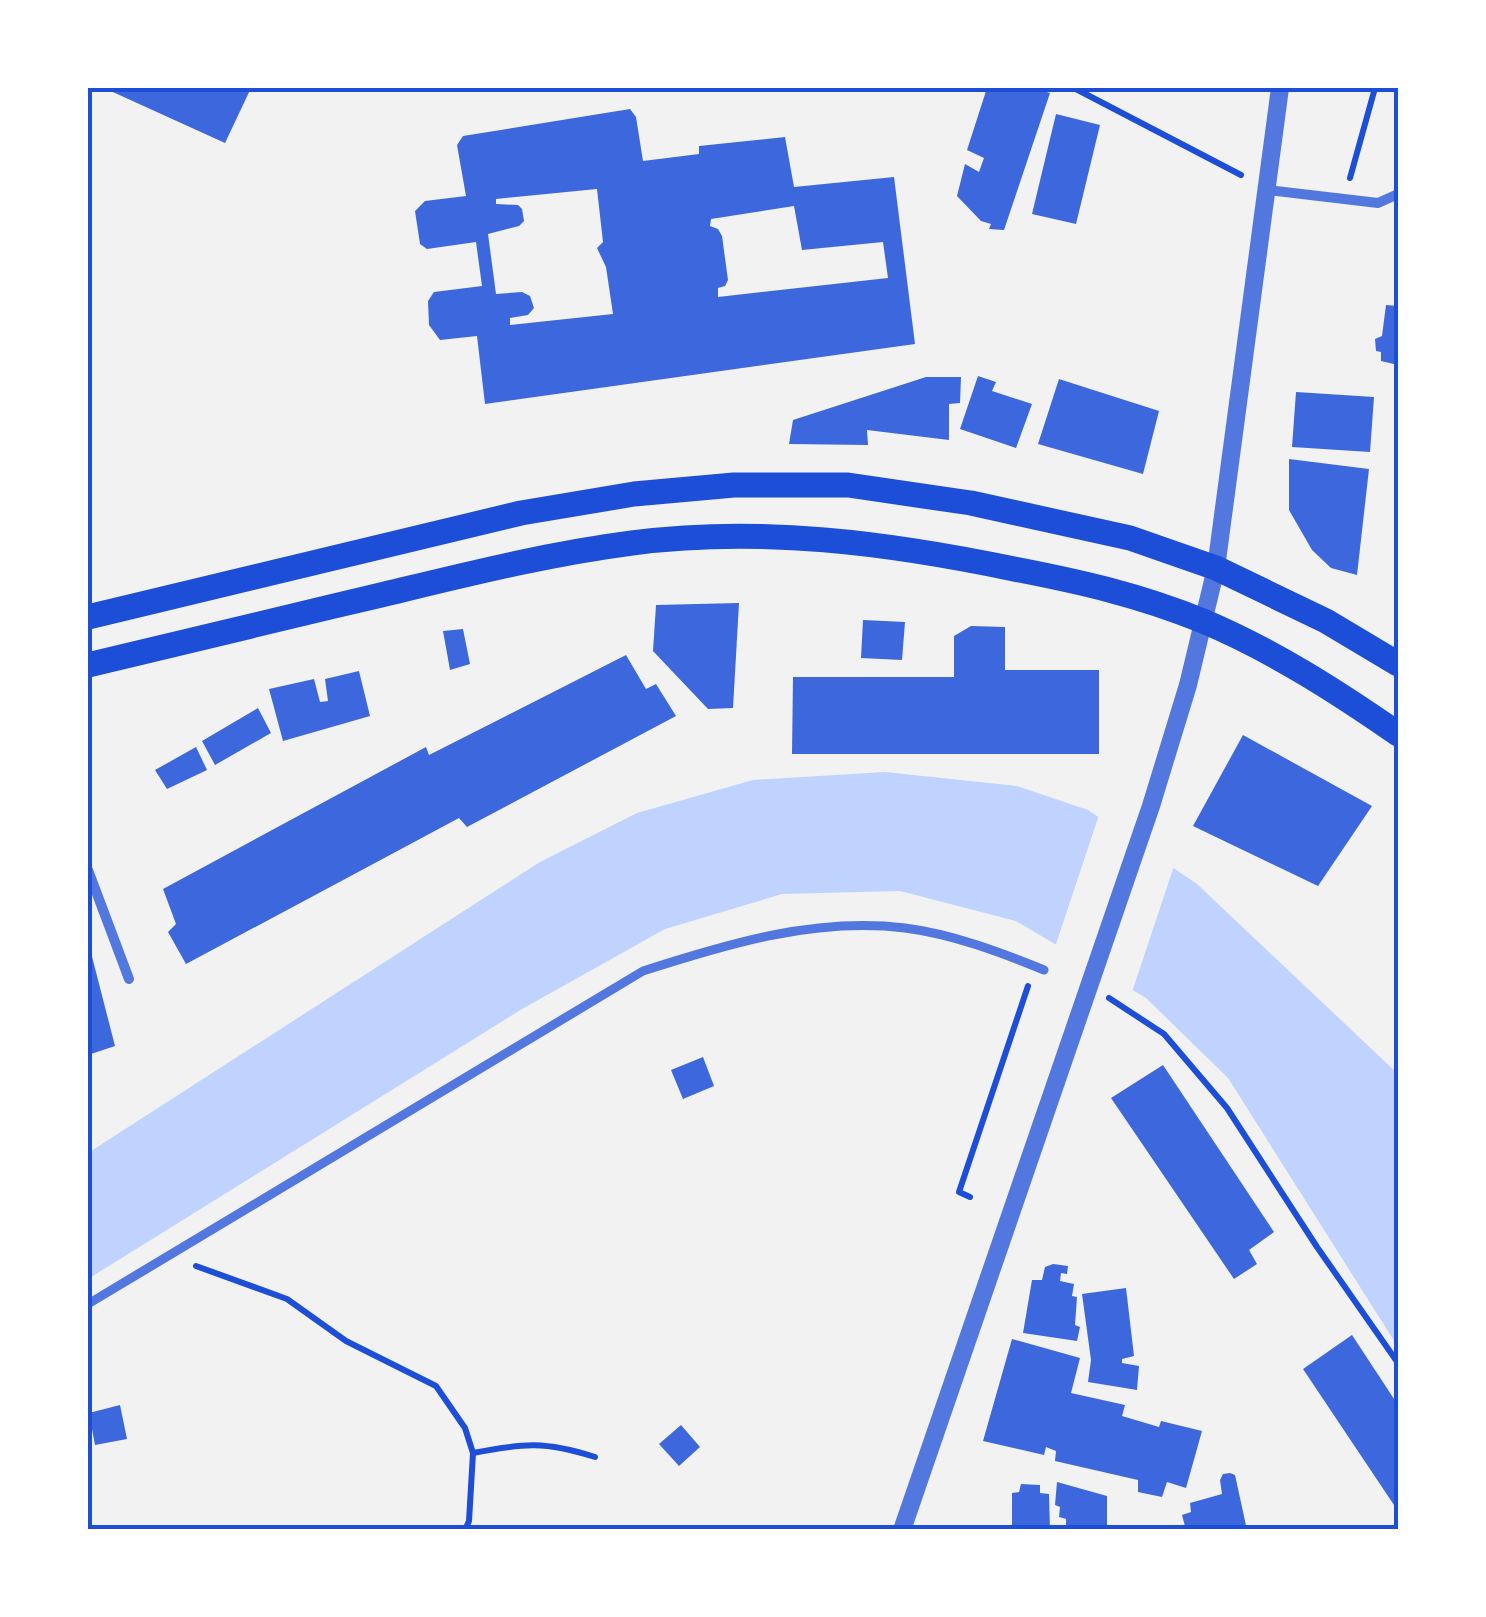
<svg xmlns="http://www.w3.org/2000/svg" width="1486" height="1617" font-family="'Source Sans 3',sans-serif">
<rect width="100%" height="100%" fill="#f2f2f2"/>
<path fill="#bfd3fe" d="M885 772 1017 786 1088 810 1197 884 1398 1074V1347L1228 1078 1146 998 1016 921 900 891 782 894 665 929 522 1009 88 1279V1153L540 862 637 813 753 780Z"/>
<path fill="#f2f2f2" d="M1100 812 1175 863 1131 995 1054 950Z"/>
<g fill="#3d67dc" fill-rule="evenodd">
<path d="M104 88H251L225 143Z"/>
<path d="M987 88H1034L1050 93 1004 230 989 229 991 224 981 221 957 196 965 164 979 172 984 158 967 150Z"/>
<path d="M630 109 636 117 643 161 699 154V146L785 137 794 187 894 177 915 344 485 404 477 336 440 340 429 325 428 301 434 292 482 286 476 242 427 249 420 244 415 211 425 201 466 196 457 145 463 136ZM597 189 603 242 597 248 606 267 613 314 510 325V318L528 315 534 308 530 296 522 292 496 294 488 234 519 226 524 221 522 209 518 205 496 204V199ZM794 206 802 250 883 242 888 278 718 297V288L725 286 728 280 722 236 718 229 710 226 711 219Z"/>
<path d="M1056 114 1100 125 1076 224 1032 214Z"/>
<path d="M1386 305 1398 306V365L1381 361V352L1376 351 1375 339 1382 336Z"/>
<path d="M978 376 996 382 992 391 1032 404 1016 448 960 429Z"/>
<path d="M926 377H961L960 403 949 404V440L867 430 868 445 789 444 793 420Z"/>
<path d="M1059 379 1159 411 1143 474 1038 444Z"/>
<path d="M1296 392 1374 397 1370 452 1292 447Z"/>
<path d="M1289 459 1369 469 1357 575 1331 568 1312 550 1289 510Z"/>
<path d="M739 603 733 708 708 709 653 651 656 605Z"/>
<path d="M863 620 905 622 902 660 861 658Z"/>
<path d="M971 626 1005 627V670H1099V754H792L793 677H954V636Z"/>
<path d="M463 629 470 664 450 670 443 631Z"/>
<path d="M626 655 646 689 656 684 676 716 467 827 459 818 186 964 168 932 176 924 163 889 426 747 429 755Z"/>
<path d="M359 671 370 716 283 741 269 689 314 679 320 702 328 701 325 679Z"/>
<path d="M258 708 271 733 215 765 202 741Z"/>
<path d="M1243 735 1372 806 1318 886 1193 826Z"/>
<path d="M196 747 207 770 167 789 155 770Z"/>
<path d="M88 941 115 1046 88 1055Z"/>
<path d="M703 1057 714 1086 683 1099 671 1070Z"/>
<path d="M1163 1065 1274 1232 1249 1250 1257 1264 1234 1279 1111 1098Z"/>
<path d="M1053 1264 1068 1266 1067 1274 1061 1273 1060 1281 1074 1284 1072 1296 1077 1297 1075 1325 1080 1327 1077 1341 1023 1333 1032 1280H1042L1045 1267Z"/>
<path d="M1126 1288 1134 1356 1122 1359V1363L1139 1366 1137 1390 1088 1382 1091 1360 1082 1294Z"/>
<path d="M1352 1335 1398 1405V1511L1303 1369Z"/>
<path d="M1012 1339 1080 1358 1071 1393 1125 1405 1122 1416 1159 1427 1161 1421 1202 1431 1186 1488 1167 1482 1162 1497 1138 1492V1480L1055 1461 1056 1451 1046 1447 1044 1455 983 1441Z"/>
<path d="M120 1405 127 1439 95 1445 89 1413Z"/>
<path d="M681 1425 700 1447 679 1466 659 1444Z"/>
<path d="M1230 1473 1235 1475 1247 1530H1186L1182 1515 1191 1512 1190 1503 1222 1494 1220 1480 1223 1474Z"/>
<path d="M1057 1482 1107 1496V1530H1066V1519L1059 1517 1060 1507 1055 1505Z"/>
<path d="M1021 1484 1040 1485V1493L1049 1494 1050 1530H1012V1493L1019 1492Z"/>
</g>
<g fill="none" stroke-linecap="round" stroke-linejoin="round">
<g stroke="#1d4ed8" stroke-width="6">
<path d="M1074 88 1241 175"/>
<path d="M1350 178 1375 88"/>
<path d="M1109 998 1164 1034 1227 1108 1317 1247 1398 1363"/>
<path d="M970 1197 959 1192 1028 986"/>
<path d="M196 1266 287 1299 346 1341 436 1386 465 1428 473 1453 469 1521 465 1530"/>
<path d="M473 1453C524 1443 545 1441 595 1457"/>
</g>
<path stroke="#5277de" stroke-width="9" d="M88 1304 643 971C727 944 815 917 905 928 952 934 1000 952 1044 970"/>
<g stroke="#5277de" stroke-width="10">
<path d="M1268 190 1378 203 1398 194"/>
<path d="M88 870 129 979"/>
</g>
<path stroke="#5277de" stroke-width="18" d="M902 1530 1151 806 1188 685 1216 568 1280 88"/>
<g stroke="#1d4ed8" stroke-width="25">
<path d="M88 617 521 513 634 494 734 485H848L971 503 1130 538 1216 568 1326 621 1398 664"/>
<path d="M88 665C185 642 283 618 381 595 464 575 547 554 632 543 760 526 889 543 1014 569 1081 582 1139 595 1203 621 1272 650 1336 691 1398 734"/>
</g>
</g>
<rect width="1486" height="1617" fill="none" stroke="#ffffff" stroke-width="180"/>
<rect x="90" y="90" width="1306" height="1437" fill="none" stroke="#1d4ed8" stroke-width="4"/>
</svg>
